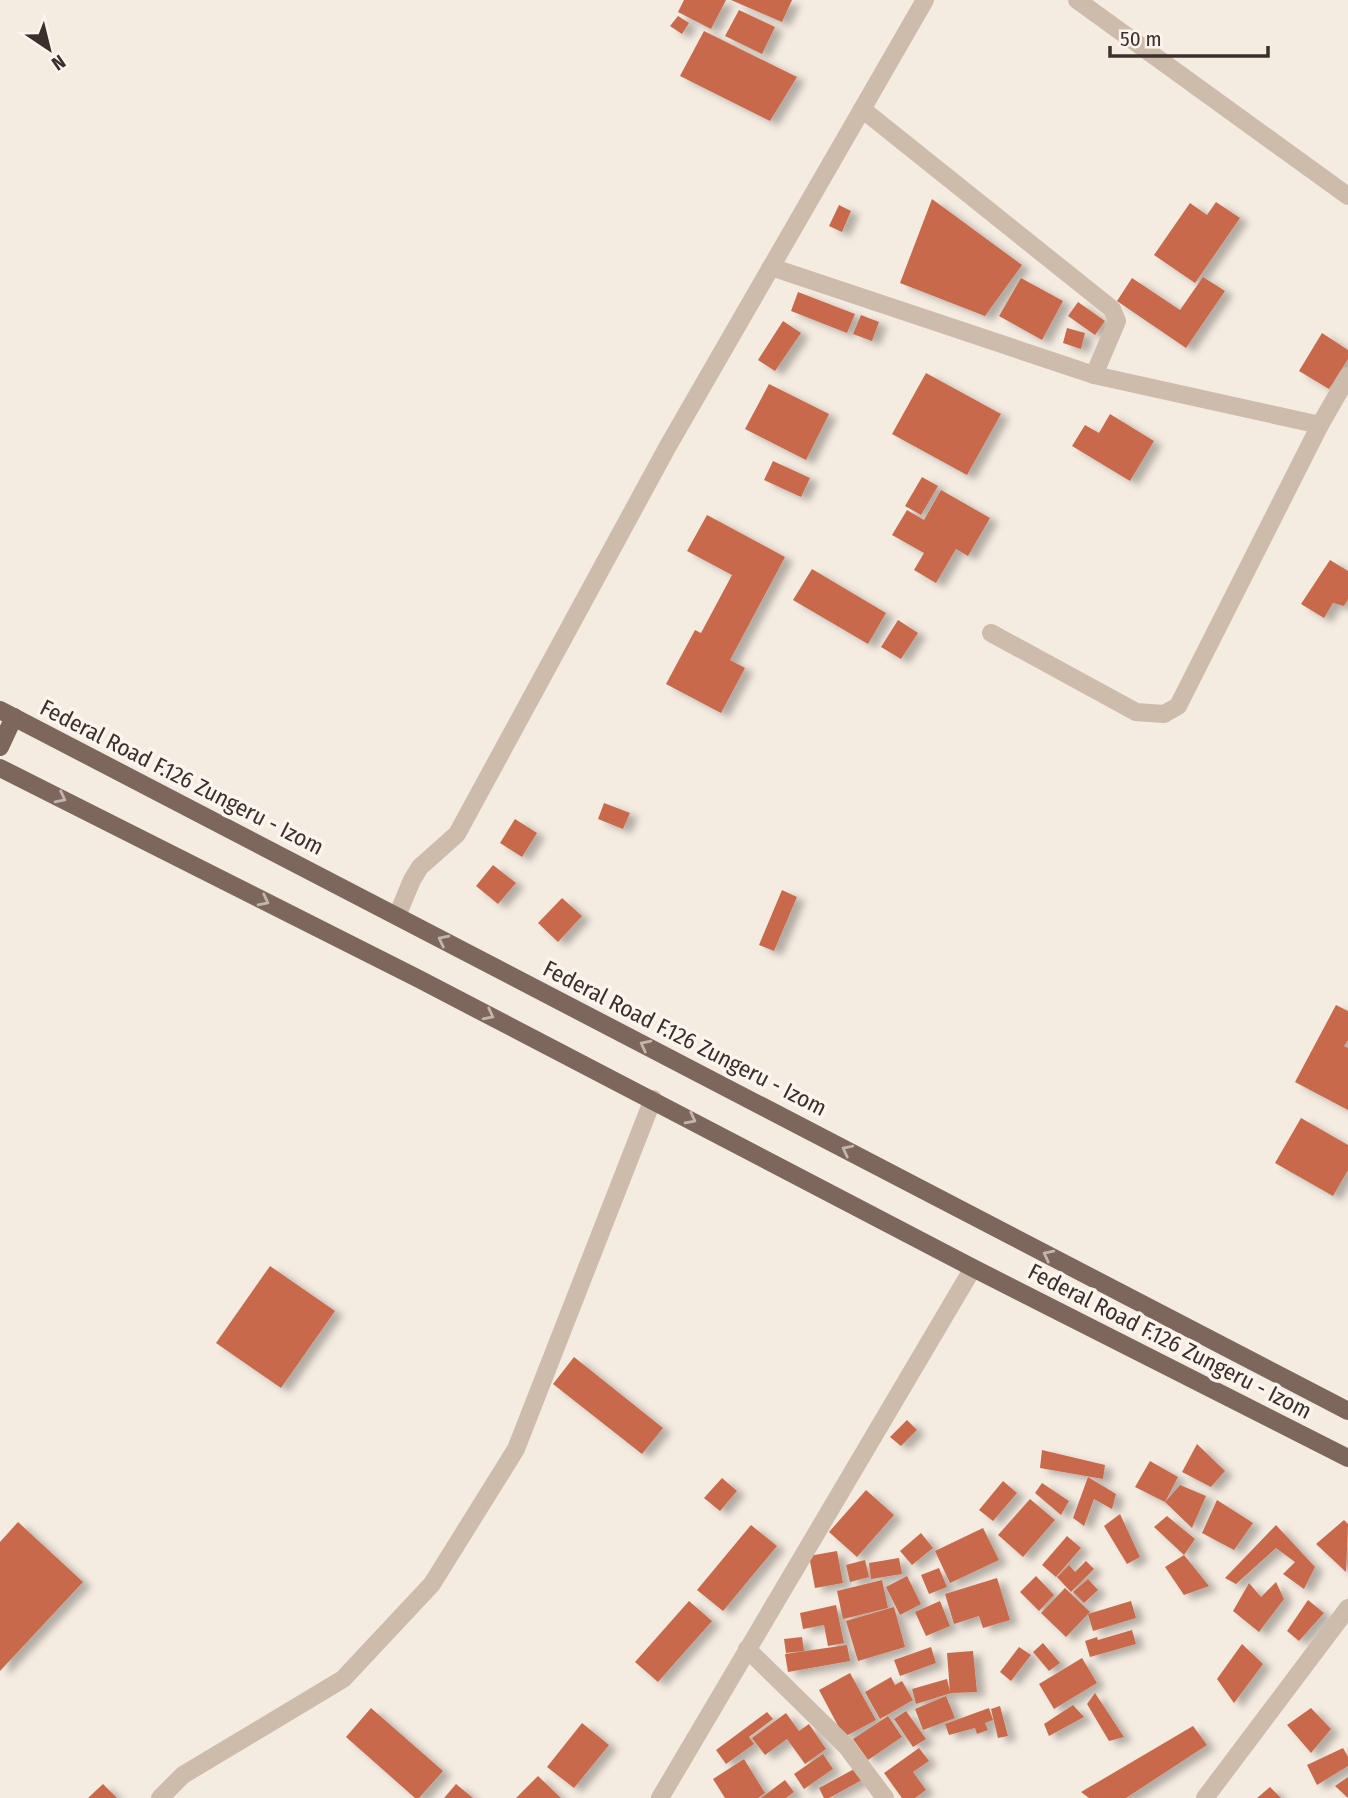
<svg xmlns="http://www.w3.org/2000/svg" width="1348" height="1798" font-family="'Fira Sans Condensed',sans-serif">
<defs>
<filter id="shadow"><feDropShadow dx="8" dy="4.5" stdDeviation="3.5" flood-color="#0004"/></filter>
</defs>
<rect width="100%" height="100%" fill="#f4ebe1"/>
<g fill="#c8694b" filter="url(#shadow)">
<path d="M684 0H726L711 29 678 12Z"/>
<path d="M731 0H792L782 22Z"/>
<path d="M739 10 775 27 762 54 725 36Z"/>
<path d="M678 16 689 23 682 34 670 26Z"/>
<path d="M704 31 797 77 770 121 680 76Z"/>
<path d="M932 199 1022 265 985 316 900 283Z"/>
<path d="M1216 202 1240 218 1195 283 1154 255 1190 203 1207 215Z"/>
<path d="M839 205 851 211 842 232 829 226Z"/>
<path d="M1203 277 1225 291 1186 348 1117 301 1132 278 1180 310Z"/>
<path d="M1021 278 1063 301 1042 340 999 316Z"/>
<path d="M798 292 855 314 847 333 791 311Z"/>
<path d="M1078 302 1105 321 1095 335 1068 316Z"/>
<path d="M861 315 879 322 872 341 853 334Z"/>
<path d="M783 321 801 333 775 371 758 360Z"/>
<path d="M1067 328 1085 333 1081 349 1063 343Z"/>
<path d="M1322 333 1348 350V359L1329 389 1299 371Z"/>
<path d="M926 373 1001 414 967 475 892 434Z"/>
<path d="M769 384 829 414 806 460 745 429Z"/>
<path d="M1110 414 1154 441 1130 481 1072 446 1085 425 1099 433Z"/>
<path d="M773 461 810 478 801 497 764 480Z"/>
<path d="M922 477 938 486 921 515 905 506Z"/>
<path d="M941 490 990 518 968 556 956 549 936 583 914 570 924 553 892 535 907 510 924 520Z"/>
<path d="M707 515 785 557 730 660 745 668 721 713 666 684 695 630 701 633 732 575 687 551Z"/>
<path d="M1330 560 1348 571V599L1344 606 1333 603 1324 618 1301 604Z"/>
<path d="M812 569 886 613 868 644 793 600Z"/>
<path d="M898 620 918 633 901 659 881 647Z"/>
<path d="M604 803 630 813 623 829 598 819Z"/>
<path d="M515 819 537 833 522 857 500 843Z"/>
<path d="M493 865 516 883 498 904 476 886Z"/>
<path d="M782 890 797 897 774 951 759 945Z"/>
<path d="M562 898 582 916 558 942 538 923Z"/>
<path d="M1336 1005 1348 1011V1040L1344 1046 1348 1048V1110L1295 1082Z"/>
<path d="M1301 1118 1348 1145V1170L1333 1196 1275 1163Z"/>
<path d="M270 1266 335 1311 281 1388 216 1343Z"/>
<path d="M574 1357 663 1428 642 1454 553 1384Z"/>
<path d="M907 1420 917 1430 901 1446 890 1437Z"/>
<path d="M1197 1444 1225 1471 1211 1487 1182 1472Z"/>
<path d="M1042 1450 1105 1465 1103 1479 1040 1468Z"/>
<path d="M1150 1461 1178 1477 1165 1502 1135 1487Z"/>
<path d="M1088 1477 1116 1494 1112 1509 1094 1499 1084 1526 1073 1518Z"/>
<path d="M722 1478 737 1491 720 1511 704 1498Z"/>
<path d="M1003 1481 1017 1493 993 1521 979 1510Z"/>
<path d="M1042 1483 1069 1501 1061 1515 1035 1493Z"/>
<path d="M1180 1485 1206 1496 1192 1528 1165 1502Z"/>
<path d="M866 1490 894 1515 857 1557 829 1532Z"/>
<path d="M1030 1499 1055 1520 1023 1557 998 1535Z"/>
<path d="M1217 1500 1253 1523 1234 1550 1202 1533Z"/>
<path d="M1120 1514 1140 1557 1127 1564 1104 1526Z"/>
<path d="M1167 1516 1195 1539 1184 1555 1154 1527Z"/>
<path d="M1344 1520 1348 1524 1346 1572 1316 1544Z"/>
<path d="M18 1522 83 1582 0 1671V1542Z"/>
<path d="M751 1525 777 1546 723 1611 697 1590Z"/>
<path d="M1276 1525 1315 1567 1304 1589 1283 1574 1295 1562 1276 1548 1236 1584 1225 1578Z"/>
<path d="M983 1528 999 1560 950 1583 935 1551Z"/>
<path d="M921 1533 933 1548 912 1565 900 1551Z"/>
<path d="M1067 1536 1081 1548 1056 1577 1042 1565Z"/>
<path d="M837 1551 843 1583 815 1588 809 1556Z"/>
<path d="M1184 1555 1209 1586 1184 1595 1165 1567Z"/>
<path d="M899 1558 902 1574 871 1579 869 1563Z"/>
<path d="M865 1560 869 1577 850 1582 846 1565Z"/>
<path d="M1086 1561 1094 1569 1071 1592 1057 1577 1069 1565 1075 1572Z"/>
<path d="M939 1568 947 1587 929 1594 921 1575Z"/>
<path d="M907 1576 921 1604 900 1615 886 1587Z"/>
<path d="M1036 1576 1054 1595 1039 1611 1020 1592Z"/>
<path d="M997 1578 1010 1620 983 1628 979 1616 954 1624 945 1594Z"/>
<path d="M1088 1579 1098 1590 1084 1603 1073 1592Z"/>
<path d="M882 1580 888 1608 843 1619 837 1591Z"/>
<path d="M1276 1582 1284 1599 1259 1632 1233 1611 1249 1583 1261 1597Z"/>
<path d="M1065 1588 1090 1612 1088 1614 1131 1601 1136 1618 1093 1631 1088 1614 1066 1637 1041 1613Z"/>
<path d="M1308 1600 1324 1613 1299 1641 1287 1631Z"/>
<path d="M689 1601 712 1621 658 1682 635 1662Z"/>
<path d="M940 1601 950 1626 926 1636 915 1612Z"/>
<path d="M836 1605 844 1643 828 1646 824 1625 803 1629 800 1613Z"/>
<path d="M894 1607 905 1647 858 1661 846 1621Z"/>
<path d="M1132 1630 1136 1644 1090 1657 1085 1641 1097 1637 1098 1640Z"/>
<path d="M802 1637 804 1651 786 1653 784 1639Z"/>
<path d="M1043 1643 1060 1663 1049 1671 1033 1652Z"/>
<path d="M1242 1644 1263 1664 1234 1703 1217 1679Z"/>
<path d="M847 1645 850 1661 788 1672 785 1654Z"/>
<path d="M931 1647 936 1663 900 1676 894 1660Z"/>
<path d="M1019 1647 1031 1655 1011 1681 1000 1672Z"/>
<path d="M973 1651 977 1692 951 1693 916 1704 912 1689 947 1679 950 1692 947 1653Z"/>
<path d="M1082 1658 1097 1683 1054 1709 1039 1684Z"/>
<path d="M850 1673 876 1720 844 1737 819 1690Z"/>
<path d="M891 1677 895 1685 902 1681 913 1700 880 1719 865 1692Z"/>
<path d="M1095 1693 1124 1737 1109 1741 1087 1704Z"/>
<path d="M946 1696 955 1718 923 1730 915 1709Z"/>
<path d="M1073 1705 1084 1717 1049 1736 1044 1724Z"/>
<path d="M1000 1706 1008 1736 998 1738 991 1709Z"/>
<path d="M371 1708 443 1771 419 1798H415L346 1737Z"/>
<path d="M989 1708 993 1720 985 1723 988 1730 977 1734 975 1728 949 1735 945 1724Z"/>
<path d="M1311 1708 1331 1729 1311 1753 1287 1725Z"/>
<path d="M906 1711 926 1739 913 1747 894 1719Z"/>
<path d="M767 1712 773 1719 749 1737 754 1744 726 1764 716 1750Z"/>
<path d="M786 1713 799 1731 809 1724 826 1749 805 1764 787 1739 765 1755 752 1738Z"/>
<path d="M888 1716 902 1737 868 1760 853 1739Z"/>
<path d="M582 1723 609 1745 574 1788 547 1767Z"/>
<path d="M1193 1726 1207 1745 1126 1798H1089L1081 1792Z"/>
<path d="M919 1748 929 1761 913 1772 926 1790 915 1798H902L884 1773Z"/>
<path d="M1343 1748 1348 1757V1766L1317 1785 1307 1765Z"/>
<path d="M823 1754 833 1769 804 1789 794 1774Z"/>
<path d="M744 1759 765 1793 758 1798H725L713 1779Z"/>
<path d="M856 1768 862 1780 829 1798H824L819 1788Z"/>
<path d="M538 1776 561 1798H516Z"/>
<path d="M1348 1777V1798L1335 1786Z"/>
<path d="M785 1780 794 1792 786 1798H761Z"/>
<path d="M103 1784 117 1798H88Z"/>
<path d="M456 1784 473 1798H444Z"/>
<path d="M1270 1787 1281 1798H1257Z"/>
</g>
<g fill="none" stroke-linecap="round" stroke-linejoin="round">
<g stroke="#cdbbac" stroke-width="18">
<path d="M1077 0 1348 196"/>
<path d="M862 109 1112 309 1117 321 1094 375"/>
<path d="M771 267 1094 375 1320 425"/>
<path d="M991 633 1136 712 1164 714 1178 706 1320 425 1348 376"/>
<path d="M397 916 412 880 420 867 457 834 668 446 925 0"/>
<path d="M747 1649 847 1747 885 1798"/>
<path d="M160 1798 183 1775 343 1679 432 1584 516 1449 653 1099"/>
<path d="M660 1798 973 1268"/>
<path d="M1205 1798 1348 1608"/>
</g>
<g stroke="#7d675c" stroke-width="18">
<path d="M0 710 1348 1411"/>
<path d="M0 747 14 717"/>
<path d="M0 768 419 979 973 1268 1348 1458"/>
</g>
</g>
<defs><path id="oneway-chevron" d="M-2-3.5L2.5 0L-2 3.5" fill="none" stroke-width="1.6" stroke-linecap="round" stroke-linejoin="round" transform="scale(1.75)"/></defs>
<g stroke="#c2b5ac">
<use href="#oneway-chevron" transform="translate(61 798) rotate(27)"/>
<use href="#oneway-chevron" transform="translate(264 901) rotate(27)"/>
<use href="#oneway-chevron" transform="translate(443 940) rotate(-153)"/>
<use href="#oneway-chevron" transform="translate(489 1015) rotate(27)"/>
<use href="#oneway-chevron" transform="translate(645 1045) rotate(-153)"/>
<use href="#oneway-chevron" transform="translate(691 1119) rotate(28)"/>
<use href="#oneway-chevron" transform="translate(847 1150) rotate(-153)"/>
<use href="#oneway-chevron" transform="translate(1048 1255) rotate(-153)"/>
</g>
<g text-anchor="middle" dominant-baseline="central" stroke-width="7" stroke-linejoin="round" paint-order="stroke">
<g font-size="23" fill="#3b302b" stroke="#fbf5ee">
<text transform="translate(182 777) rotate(27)">Federal Road F.126 Zungeru - Izom</text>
<text transform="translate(685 1038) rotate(27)">Federal Road F.126 Zungeru - Izom</text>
<text transform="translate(1170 1341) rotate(27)">Federal Road F.126 Zungeru - Izom</text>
</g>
</g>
<g transform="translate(49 49) rotate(145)" stroke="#fbf5ee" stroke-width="5" paint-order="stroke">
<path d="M0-5L12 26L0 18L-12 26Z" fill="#3b302b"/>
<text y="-10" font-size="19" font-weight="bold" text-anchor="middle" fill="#3b302b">N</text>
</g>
<path d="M1110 46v10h158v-10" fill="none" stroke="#3b302b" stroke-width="3.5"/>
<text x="1120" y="46" font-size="21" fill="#3b302b" stroke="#fbf5ee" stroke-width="5" paint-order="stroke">50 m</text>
</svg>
